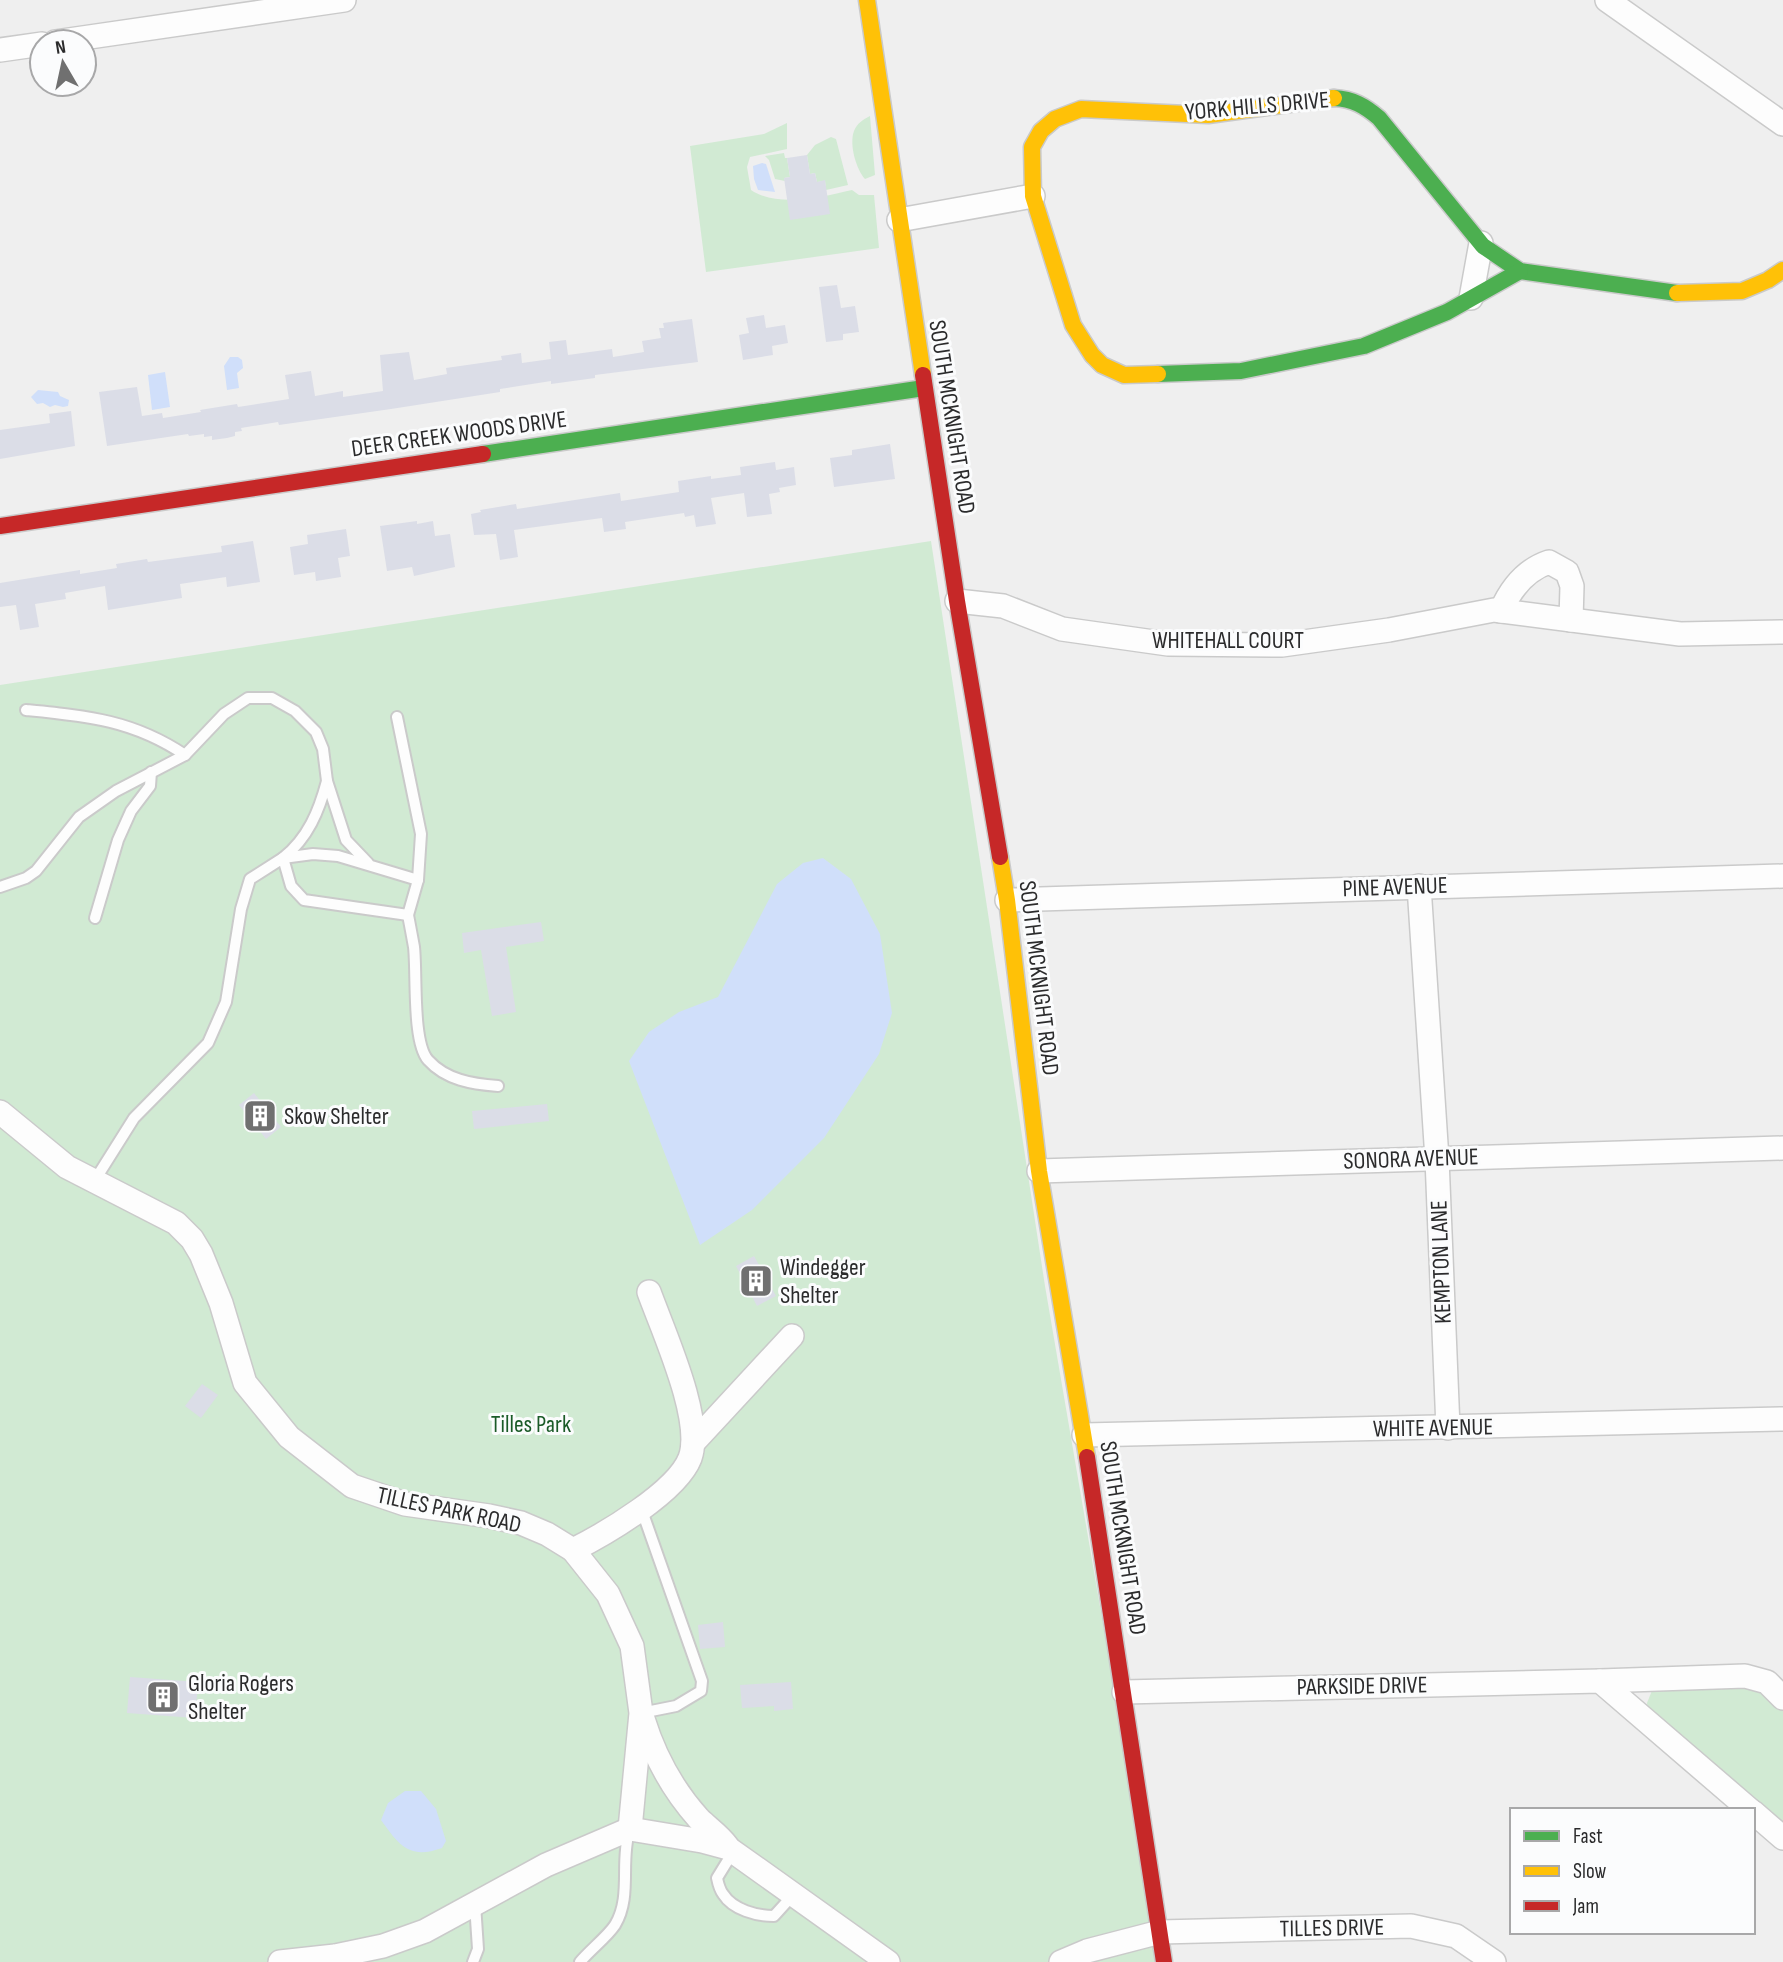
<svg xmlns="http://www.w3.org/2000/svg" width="1783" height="1962" font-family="'Sofia Sans Condensed',sans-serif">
<rect width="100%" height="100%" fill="#efefef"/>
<g fill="#d1ead3">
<path d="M870 116 875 175 865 179C856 169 849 144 854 131 857 123 864 119 870 116Z"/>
<path d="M787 123V149L750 157 747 167 751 190C778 208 822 197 852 190L859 195H874L879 248 706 272 690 146 764 134Z"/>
<path d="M831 137 836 139 848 185 826 190 825 181 817 182 815 173 810 174 807 155 815 145Z"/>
<path d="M784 153 785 158H787L790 177 784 178 785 181 775 179 769 160 765 156Z"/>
<path d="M931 541 1045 1286 1161 1962H0V685Z"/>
<path d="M1737 1683C1756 1689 1770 1695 1783 1711V1821L1778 1820 1648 1710 1647 1703 1653 1688Z"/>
</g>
<g fill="#d0dffa">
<path d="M762 163 766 164 775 192 758 190 754 179 753 166Z"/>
<path d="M230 357H238L242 360 243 368 237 373 239 388 227 390 224 366Z"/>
<path d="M165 372 170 407 152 410 148 375Z"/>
<path d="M38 390 58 392 60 396 69 400 68 406 63 407 55 405 50 407 43 403 37 404 31 397Z"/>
<path d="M823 858 851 879 880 934 892 1013 879 1054 824 1138 752 1210 700 1245 629 1061 649 1032 679 1012 718 997 777 884 803 863Z"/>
<path d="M405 1791H421L436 1809 446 1841 442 1848C409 1860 399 1845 381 1820L388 1803Z"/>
</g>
<g fill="#dbdde7">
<path d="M807 155 810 174 815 173 817 182 825 180 830 214 790 220 784 178 790 177 787 158Z"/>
<path d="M837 285 841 308 855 306 859 332 843 334V340L826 342 819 287Z"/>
<path d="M764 315 766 328 785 325 788 343 772 346 773 355 743 360 739 335 749 333 746 318Z"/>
<path d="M692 319 698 362 595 375V378L551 384V381L500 389V392L391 409 279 425 278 422 241 428 242 431 235 432V436L227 438 212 440V436L204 437V434L189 436 188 434 107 446 99 392 137 387 142 416 162 413 163 418 201 412 200 410 237 404 238 407 289 399 285 375 311 371 315 396 343 391V397L383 391 380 355 409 352 414 380 447 374 446 368 502 360 501 356 521 353 522 363 551 359 549 342 566 340 568 355 612 349 613 357 644 352 642 341 661 338 659 328H664L663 323Z"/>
<path d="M71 411 75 446 0 459V430L50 423 49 414Z"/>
<path d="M890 444 895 479 834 487 830 458 852 455V450Z"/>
<path d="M775 462 776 470 794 467 796 485 779 488 780 492 769 494 772 514 747 517 744 493 711 498 716 524 696 527 694 515 685 517 684 513 625 522 626 529 604 532 602 518 514 530 518 557 500 560 496 534 474 535 471 514 481 512 480 510 516 504 517 509 620 493 621 501 679 492 678 481 711 476V479L741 475 740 467Z"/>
<path d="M417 521V524L433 521 435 536 450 534 455 567 414 576 412 567 387 571 380 526Z"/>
<path d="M346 529 350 556 338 558 341 577 316 581 315 572 294 575 290 547 308 544 307 535Z"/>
<path d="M253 541 260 582 227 587 226 577 180 584 182 598 108 610 105 586 65 593 66 599 35 604 39 627 20 630 16 605 0 607V583L80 570V574L117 568 116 564 147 559 148 562 222 552 221 546Z"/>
<path d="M541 922 544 941 506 947 516 1012 492 1016 481 950 464 953 462 933Z"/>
<path d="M254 1093 281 1127 266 1139 239 1105Z"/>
<path d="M547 1104 549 1121 474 1129 472 1111Z"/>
<path d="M754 1256 776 1296 757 1306 736 1266Z"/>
<path d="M202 1384 218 1395 201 1418 185 1406Z"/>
<path d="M723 1622 725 1647 700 1649 698 1625Z"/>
<path d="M130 1677 198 1682 195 1718 127 1713Z"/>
<path d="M791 1682 793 1709 774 1711V1706L742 1708 740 1685Z"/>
</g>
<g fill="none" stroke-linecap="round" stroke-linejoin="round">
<defs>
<g id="lane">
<path d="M26 710C87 716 133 720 185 755"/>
<path d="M327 781C319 811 308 838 283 858L291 886 304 900 408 915 418 880"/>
<path d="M0 887 26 878 36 871 79 817 116 791 185 755 224 714 248 698H272L295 711 316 732 323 749 327 781 346 840 368 863"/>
<path d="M408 915C410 925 412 936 414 947 417 973 412 1042 428 1060 446 1080 472 1084 498 1086"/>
<path d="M95 918 118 840 131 811 150 786 151 772"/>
<path d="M95 1180 134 1118 208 1043 226 1002 241 909 250 879 283 858 313 854 338 856 418 880 421 834 397 717"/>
<path d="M641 1508 702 1681 701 1691 676 1706 641 1713"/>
<path d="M733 1852 717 1878C718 1883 720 1890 723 1894 733 1910 757 1916 774 1916L793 1895"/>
<path d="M473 1962 478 1949 475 1904"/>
<path d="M580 1962C590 1950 607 1937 615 1925 632 1897 620 1862 629 1832"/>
</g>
<g id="street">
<path d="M1607 0 1783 124"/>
<path d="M55 42 344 0"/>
<path d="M0 50 42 44"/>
<path d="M899 220 1033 196"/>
<path d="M1471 298 1481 243"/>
<path d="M957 601 1003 606 1062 629 1168 644 1282 645 1389 630 1494 610 1680 634 1783 632"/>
<path d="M1501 611C1511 588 1525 570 1549 562L1567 572 1572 586 1571 620"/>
<path d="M1419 886 1437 1159 1448 1428"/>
<path d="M1007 900 1783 876"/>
<path d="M0 1112 67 1167 176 1223 192 1239 201 1254 221 1303 245 1383 289 1437 352 1486 405 1504 489 1516 521 1523 547 1534 573 1550"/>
<path d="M1039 1171 1783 1148"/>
<path d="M1084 1435 1783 1419"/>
<path d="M693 1443 792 1336"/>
<path d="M1600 1681 1745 1676 1767 1682 1783 1698"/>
<path d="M1124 1692 1600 1681 1750 1810"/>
<path d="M643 1719C655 1758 672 1789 699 1819 708 1828 719 1835 727 1846"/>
<path d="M1753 1812 1783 1838"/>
<path d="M630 1829 641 1713 632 1646 608 1594 573 1550C605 1534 677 1492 690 1458 704 1420 663 1331 649 1292"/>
<path d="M280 1962 335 1956 383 1946 425 1931 546 1865 630 1829 702 1841 728 1848 888 1962"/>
<path d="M1061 1962 1087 1951 1160 1932 1411 1926 1456 1936 1494 1962"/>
</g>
<g id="fast">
<path d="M1334 98C1353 99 1365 106 1379 118L1483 246 1520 271 1677 293"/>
<path d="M1158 374 1241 371 1364 346 1447 312 1520 271"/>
<path d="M483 454 924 388"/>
</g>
<g id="slow">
<path d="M867 0 923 375"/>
<path d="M1677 293 1742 291 1768 280 1783 270"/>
<path d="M1158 374 1124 375 1102 365 1092 355 1073 325 1033 196 1032 147 1041 131 1055 119 1081 109 1208 115 1334 98"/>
<path d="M1000 857 1007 900 1039 1171 1087 1457"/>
</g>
<g id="jam">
<path d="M923 375 957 601 1000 857"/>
<path d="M0 526 483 454"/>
<path d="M1087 1457 1164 1962"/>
</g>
</defs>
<use href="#lane" stroke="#cacaca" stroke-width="14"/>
<use href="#street" stroke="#cacaca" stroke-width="26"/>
<use href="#fast" stroke="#cacaca" stroke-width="19"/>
<use href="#slow" stroke="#cacaca" stroke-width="19"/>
<use href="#jam" stroke="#cacaca" stroke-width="19"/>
<use href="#lane" stroke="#fdfdfd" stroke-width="10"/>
<use href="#street" stroke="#fdfdfd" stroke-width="23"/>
<use href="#fast" stroke="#4caf50" stroke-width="16"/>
<use href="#slow" stroke="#ffc107" stroke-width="16"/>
<use href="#jam" stroke="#c62828" stroke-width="16"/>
</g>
<defs>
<symbol id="building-square" viewBox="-11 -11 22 22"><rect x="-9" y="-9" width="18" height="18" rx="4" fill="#707070" stroke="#fbfcfd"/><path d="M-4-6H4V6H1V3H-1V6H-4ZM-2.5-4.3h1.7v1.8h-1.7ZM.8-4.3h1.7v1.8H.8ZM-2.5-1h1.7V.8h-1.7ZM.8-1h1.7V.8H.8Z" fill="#fff"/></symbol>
</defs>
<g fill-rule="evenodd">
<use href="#building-square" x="241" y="1097" width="38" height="38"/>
<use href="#building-square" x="737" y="1262" width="38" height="38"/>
<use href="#building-square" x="144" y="1678" width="38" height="38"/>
</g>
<g text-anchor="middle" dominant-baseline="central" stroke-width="6" stroke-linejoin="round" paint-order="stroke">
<g font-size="24" fill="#2b2b2c" stroke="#fbfcfd">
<text transform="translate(1257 106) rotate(-5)">YORK HILLS DRIVE</text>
<text transform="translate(952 417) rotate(81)">SOUTH MCKNIGHT ROAD</text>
<text transform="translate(459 434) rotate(-8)">DEER CREEK WOODS DRIVE</text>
<text x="1228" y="640">WHITEHALL COURT</text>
<text transform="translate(1395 887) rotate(-2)">PINE AVENUE</text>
<text transform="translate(1039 978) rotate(83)">SOUTH MCKNIGHT ROAD</text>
<text transform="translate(1411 1159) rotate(-2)">SONORA AVENUE</text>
<text transform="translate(1441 1262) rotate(-92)">KEMPTON LANE</text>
<text transform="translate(1433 1428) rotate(-1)">WHITE AVENUE</text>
<text transform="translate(449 1510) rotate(12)">TILLES PARK ROAD</text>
<text transform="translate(1123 1538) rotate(81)">SOUTH MCKNIGHT ROAD</text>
<text transform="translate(1362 1686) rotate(-1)">PARKSIDE DRIVE</text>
<text transform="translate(1332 1928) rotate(-1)">TILLES DRIVE</text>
</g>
<g font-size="24" fill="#2b2b2c" stroke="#fbfcfd" text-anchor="start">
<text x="284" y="1116">Skow Shelter</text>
<text x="780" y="1267">Windegger<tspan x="780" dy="28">Shelter</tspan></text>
<text x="188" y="1683">Gloria Rogers<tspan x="188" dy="28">Shelter</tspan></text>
</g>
<g font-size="24" fill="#1b5b28" stroke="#fbfcfd">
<text x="531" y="1424">Tilles Park</text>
</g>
</g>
<rect x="1510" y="1808" width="245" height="126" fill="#fbfcfd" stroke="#a8a8a9" stroke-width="2"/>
<rect x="1524" y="1831" width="35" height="10" fill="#4caf50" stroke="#a8a8a9" stroke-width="2"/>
<text x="1573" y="1843" font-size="21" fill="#2b2b2c">Fast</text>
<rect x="1524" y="1866" width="35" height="10" fill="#ffc107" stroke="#a8a8a9" stroke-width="2"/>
<text x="1573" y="1878" font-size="21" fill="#2b2b2c">Slow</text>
<rect x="1524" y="1901" width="35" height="10" fill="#c62828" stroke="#a8a8a9" stroke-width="2"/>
<text x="1573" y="1913" font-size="21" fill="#2b2b2c">Jam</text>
<g transform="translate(63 63) rotate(351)"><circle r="33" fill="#fbfcfd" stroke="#a8a8a9" stroke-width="2"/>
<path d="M0-5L12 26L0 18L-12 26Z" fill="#707070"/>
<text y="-10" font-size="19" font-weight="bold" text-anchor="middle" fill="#2b2b2c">N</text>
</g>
</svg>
